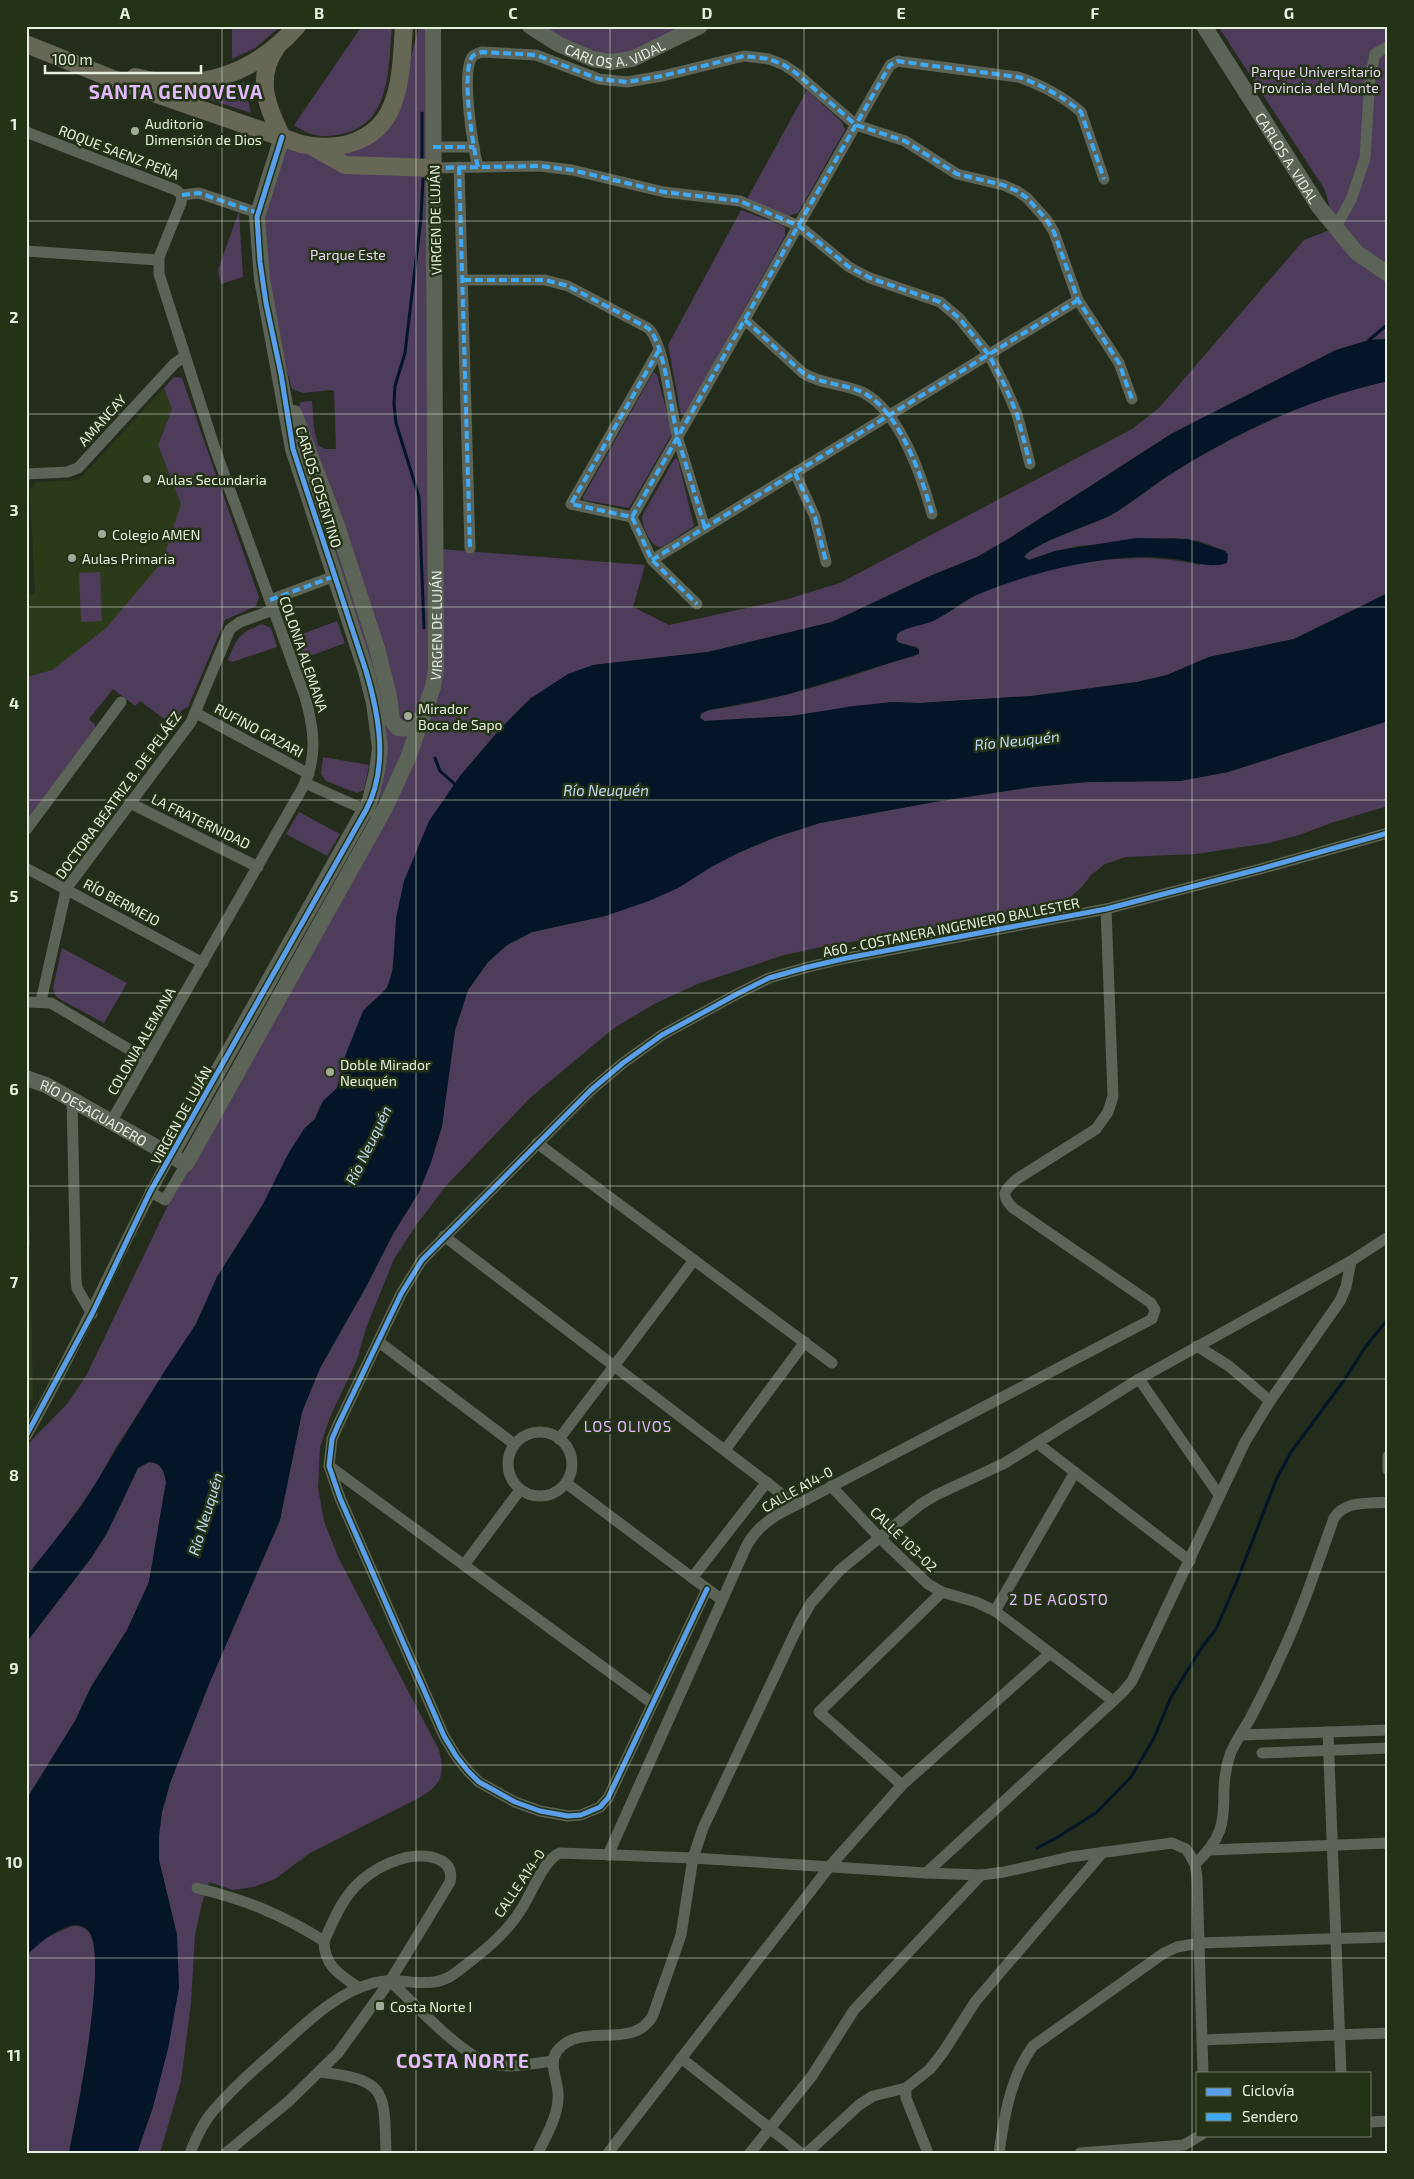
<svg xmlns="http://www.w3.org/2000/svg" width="1414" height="2179" font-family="'Exo 2',sans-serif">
<rect width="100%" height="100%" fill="#242c1c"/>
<g fill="#2b3b1a">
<path d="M164 388 172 409 158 445 181 504 165 556 154 574 106 628 52 670 26 677V594H35L30 489 37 482 79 480Z"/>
<path d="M26 1246H30L33 1400H26Z"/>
</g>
<g fill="#4e3c5b">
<path d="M232 26H281L255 48 232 59Z"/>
<path d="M362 26H392C388 68 392 127 337 135 321 138 308 135 294 125Z"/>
<path d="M419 26H428V160L357 163 335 153 397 111Z"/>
<path d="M541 26H689C671 34 654 44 636 51 603 63 569 41 541 26Z"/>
<path d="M1218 26H1388V339L1369 340 1336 350 1171 434 1010 538 977 557 930 576 832 622 708 652 593 665 531 698 501 728 460 776 394 954 391 980 383 994 366 1007 346 1054 337 1088 320 1106 315 1119 304 1129 262 1206 217 1277 196 1324 115 1449 97 1482 64 1529 26 1577V1446L67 1404 86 1376 169 1203 374 837 440 682 441 549 645 565 633 607 669 625 788 599 840 583 1132 429 1159 408 1304 240 1335 228 1325 190Z"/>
<path d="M244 82 251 113 205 98 206 92 225 89Z"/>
<path d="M807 90 842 122 845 130 798 213 788 216 747 199Z"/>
<path d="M289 147 427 174 432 666 417 717 401 724 298 408 301 402 312 401 314 429 318 445 325 449H336L334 391 331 390 303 393 292 389 275 327 263 226 285 149Z"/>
<path d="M741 210 782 225 785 228V236L685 415H681L668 345Z"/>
<path d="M239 211 243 277 221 284 218 270Z"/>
<path d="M653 373H655L657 375 672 432 670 437 629 508 583 500V497Z"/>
<path d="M174 377 182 378 259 597 256 606 225 620 188 707 182 710 175 727 140 701 135 706 113 689 89 719 95 725V728L26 822V677L52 670 106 628 162 562 181 504 158 445 172 409 164 388Z"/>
<path d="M1388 381V593L1294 639 1209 657 1167 675 1137 682 1032 696 919 703 893 702 791 716 705 721 700 719 701 714 709 710C756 704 803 691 848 677 871 670 892 661 915 656L917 647 900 643 896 640 898 633 902 630C918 625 934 620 949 612 959 607 968 599 978 594 1043 566 1130 547 1199 565L1225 551 1199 541 1172 538 1079 546 1055 551 1029 560 1024 557C1033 543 1091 525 1109 516 1129 505 1147 490 1166 477 1234 434 1308 398 1388 381Z"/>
<path d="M297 433 386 699 411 734 380 800 379 796 385 751Z"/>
<path d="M675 458 678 460 694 526 662 547C650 548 642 526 642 516Z"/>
<path d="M100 572 102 621 81 622 79 573Z"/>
<path d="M337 621 345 643 302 659 294 637Z"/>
<path d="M262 624 271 628 277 647 232 662 228 660C237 637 239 633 262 624Z"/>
<path d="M1388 721V806L1331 823 1299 835 1269 843 1196 854 1126 857 1105 864 1091 875 1081 888 1066 900 1045 909 822 947 784 955 700 983 656 1003 614 1028 530 1098 445 1187 417 1224 394 1259 366 1328 357 1360 330 1417 320 1447 318 1488 324 1521 338 1557 439 1750C445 1776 442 1784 419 1798L310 1853 275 1879 253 1887 233 1890 209 1882 202 1903 195 1935 191 2003 181 2081 160 2153H137L153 2107 177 1935 159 1860V1835L162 1812 170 1783 209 1684 280 1520 302 1412 320 1368 367 1285 393 1234 419 1192 431 1162 442 1126 455 1030 468 990 488 962 507 945 532 932 605 916 740 852 776 837 820 823 934 802 1033 787 1087 782 1180 781 1228 772Z"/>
<path d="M323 757 369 765 364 790 357 793 326 781 321 774Z"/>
<path d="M299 812 340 834 327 856 286 834Z"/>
<path d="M62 948 127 983 104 1023 56 997 53 988Z"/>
<path d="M26 1091 30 1246H26Z"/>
<path d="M149 1462C162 1463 164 1471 166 1482L149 1582 127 1630 91 1687 75 1721 26 1800V1643L91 1558 107 1533 138 1468Z"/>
<path d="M72 1926C81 1926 87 1927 91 1936 106 1970 77 2111 69 2153H26V1956L43 1939Z"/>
</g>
<path fill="#031527" d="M1388 339V381C1308 399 1234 433 1166 477 1147 490 1129 505 1109 516 1091 525 1033 543 1024 557L1029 560 1055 551 1136 538 1188 539 1225 551 1228 554 1227 563C1209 569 1193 561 1175 559 1163 557 1150 557 1137 557 1084 559 1028 574 979 594 962 600 949 614 933 621 921 626 908 626 897 634L896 640 900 643 919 649V654L785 695 709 710 701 713 700 718 705 721 791 716 854 706 893 702 919 703 1032 696 1137 682 1167 675 1209 657 1294 639 1388 593V721L1228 772 1180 781 1087 782 1033 787 934 802 820 823 776 837 740 852 713 866 678 888 649 901 605 916 532 932 507 945 488 962 468 990 455 1030 442 1126 431 1162 419 1192 393 1234 367 1285 320 1368 302 1412 280 1520 209 1684 170 1783 162 1812 159 1835V1860L177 1935 179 1988 168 2049 153 2107 137 2153H69C77 2115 107 1962 90 1933 75 1909 37 1945 26 1956V1800L75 1721 91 1687 127 1630 149 1582 166 1482C164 1471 162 1463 149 1462L138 1468 107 1533 91 1558 26 1643V1577L81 1507 164 1372 196 1324 217 1277 262 1206 288 1154 304 1129 315 1119 323 1101 337 1088 346 1054 363 1011 387 988 393 969 396 918 404 881 429 821 460 776 501 728 531 698 568 674 593 665 708 652 832 622 930 576 977 557 1010 538 1171 434 1336 350 1369 340Z"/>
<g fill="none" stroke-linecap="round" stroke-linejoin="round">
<g stroke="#031527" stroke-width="3">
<path d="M422 161V113"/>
<path d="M423 179 421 218 405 353 395 386 394 404 396 423 419 497 424 628"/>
<path d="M1369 340 1388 324"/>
<path d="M435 758 440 771 457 786"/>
<path d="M1037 1848 1058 1837 1097 1812 1131 1777 1154 1738 1171 1697 1202 1647 1216 1629 1237 1581 1276 1480 1291 1452 1345 1379 1366 1346 1388 1319"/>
</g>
<g stroke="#5c6357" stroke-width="11">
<path d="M26 132 176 190 182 195"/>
<path d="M433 147H474"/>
<path d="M459 167 470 548"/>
<path d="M478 167C473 147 461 74 472 57 474 54 479 53 482 52L536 55 599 79 627 82 662 76 744 56 769 59 784 65 796 73 856 125 905 141 957 174 1003 185 1017 191 1027 198 1046 219 1054 232 1078 300 1119 363 1132 399"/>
<path d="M434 168 540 166 572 170 664 192 740 201 799 226 849 267 870 278 940 302 959 318 989 355 1004 384 1017 414 1030 464"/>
<path d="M182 195 199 193 258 213"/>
<path d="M1335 228 1351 200 1365 158 1370 77 1375 54 1388 46"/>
<path d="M26 251 158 260"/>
<path d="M463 280H545L568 286 648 328C665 343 671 413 678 439 687 468 696 498 705 528"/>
<path d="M745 320 803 373C822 385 844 383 864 393 900 412 922 477 932 514"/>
<path d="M659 350 571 504 632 517 652 560 697 604"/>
<path d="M795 473 815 517 826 562"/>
<path d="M26 474 67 472 78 468 174 364 185 356"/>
<path d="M632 517 890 65 898 61 904 62 1018 77C1040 84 1064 97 1081 112L1104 179"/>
<path d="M652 560 1078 300"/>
<path d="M270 600 335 576"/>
<path d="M196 713 309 774"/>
<path d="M305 783 370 812"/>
<path d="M130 803 258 867"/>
<path d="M26 830 121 702"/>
<path d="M26 868 203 963"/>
<path d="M41 1001 65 895 69 885 191 722 230 629 240 622 273 610"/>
<path d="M26 1002 51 1003 147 1060"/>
<path d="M72 1100 76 1280 77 1288 92 1314"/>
<path d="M111 1122 303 787C318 757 314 728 305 697L215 449 159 274V257L181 203 182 195"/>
<path d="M537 1143 832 1363"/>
<path d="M150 1192 165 1200 186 1164"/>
<path d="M444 1236 796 1505"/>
<path d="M379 1342 514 1444"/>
<path d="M1197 1346 1229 1366 1270 1401"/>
<path d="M1139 1379 1219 1495"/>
<circle cx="540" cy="1464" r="32"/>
<path d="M26 1436C79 1345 119 1247 171 1155"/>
<path d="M559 1439 694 1260"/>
<path d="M1037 1443 1190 1561"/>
<path d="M725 1450 805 1342"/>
<path d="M1388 1456V1470"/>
<path d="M329 1466 652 1703"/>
<path d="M566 1483 722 1600"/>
<path d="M831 1486 879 1537 928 1584 942 1592 976 1602 995 1611 1113 1701"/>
<path d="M464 1565 520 1490"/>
<path d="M692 1578 767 1482"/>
<path d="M707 1589 608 1798 600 1807 581 1815 568 1816 540 1811 515 1802 479 1782 468 1771 456 1756 444 1736 340 1498 329 1466 332 1439 338 1425 401 1294 422 1260 591 1090 623 1063 662 1035 737 994 769 978 808 967 847 958 1106 909 1260 869 1388 833"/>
<path d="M995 1611 1075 1472"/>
<path d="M1328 1732 1341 2073"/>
<path d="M1241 1735 1388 1730"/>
<path d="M1262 1753 1388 1748"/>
<path d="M902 1785 819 1712 942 1592"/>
<path d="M1210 1850 1388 1843"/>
<path d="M608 1855 746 1547C754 1532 763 1524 777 1515L1152 1319 1155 1310 1151 1303 1013 1208C1000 1195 1004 1190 1017 1179L1096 1129 1108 1112 1113 1096 1106 909"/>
<path d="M1195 1864C1241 1822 1213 1801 1231 1752 1236 1741 1243 1730 1250 1719 1259 1701 1269 1683 1277 1664 1300 1617 1316 1568 1334 1518 1345 1500 1369 1504 1388 1502"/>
<path d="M926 1873 1123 1692 1132 1681 1245 1442 1270 1401 1340 1301 1346 1287 1351 1261"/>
<path d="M197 1888C246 1900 281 1914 324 1941"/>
<path d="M390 1981C415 2004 461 2055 491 2064 510 2069 534 2063 553 2061"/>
<path d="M1202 2040 1388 2033"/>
<path d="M681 2058 801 2153"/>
<path d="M320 2072C388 2080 384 2091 386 2153"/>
<path d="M1370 2122 1388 2121"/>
<path d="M190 2153C196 2138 203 2122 214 2110 232 2089 253 2070 274 2052 303 2026 335 1993 373 1983 401 1975 429 1992 454 1974 479 1955 506 1935 522 1908 532 1893 544 1859 560 1853L693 1858 926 1873 981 1875 1004 1872 1070 1857 1172 1843 1186 1849 1190 1855 1195 1864 1197 1877 1203 2073"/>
<path d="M226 2153 289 2101 338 2053 390 1981 450 1882C452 1873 450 1865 440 1860 415 1849 382 1863 362 1880 343 1896 334 1919 324 1941 324 1966 340 1975 359 1988"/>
<path d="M538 2153C546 2136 557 2118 558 2099 560 2083 547 2065 557 2051 581 2020 634 2052 653 2015L681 1935 693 1858 703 1828 800 1622 811 1603 840 1570 921 1504 936 1495 1005 1463 1139 1379 1351 1261 1388 1237"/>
<path d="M608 2153 830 1866 902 1785 1050 1653"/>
<path d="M750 2153 812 2076 854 2010 981 1875"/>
<path d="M807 2153 859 2105 873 2096 906 2088"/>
<path d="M928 2153 906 2098V2088L930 2069 944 2051 975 2002 1103 1852"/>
<path d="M999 2153C1004 2116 1011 2076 1033 2046L1164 1953 1177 1947 1200 1943 1388 1937"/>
<path d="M1080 2153 1184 2145 1201 2135"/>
</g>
<g stroke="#5c6357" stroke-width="16">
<path id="s1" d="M530 26 558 44 593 59 611 62 632 59 700 26"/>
<path id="s2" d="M1204 26 1319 207 1357 253 1388 274"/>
<path d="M294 413 336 523 377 648 389 696 392 721 398 728C409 730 416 726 422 717"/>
<path id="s3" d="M26 1078 46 1085 186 1164 385 808 408 758 433 687 436 669 433 26"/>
<path d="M171 1155 370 801 377 771 380 748 374 703 366 671 293 449 262 279 257 217 282 137"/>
</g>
<g stroke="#676756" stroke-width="18">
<path d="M26 44 113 79 301 144C337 152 377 143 392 106 402 82 402 52 404 26"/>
<path d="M276 48C255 78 267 107 282 137"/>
<path d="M135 77C197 94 255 74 297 26"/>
<path d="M313 147 345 165 434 168"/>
</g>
<g stroke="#3fa9f5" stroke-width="4" stroke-dasharray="8 4" stroke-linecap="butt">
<path d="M433 147H474"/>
<path d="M459 167 470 548"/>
<path d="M478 167C473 147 461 74 472 57 474 54 479 53 482 52L536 55 599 79 627 82 662 76 744 56 769 59 784 65 796 73 856 125 905 141 957 174 1003 185 1017 191 1027 198 1046 219 1054 232 1078 300 1119 363 1132 399"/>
<path d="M434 168 540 166 572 170 664 192 740 201 799 226 849 267 870 278 940 302 959 318 989 355 1004 384 1017 414 1030 464"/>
<path d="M182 195 199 193 258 213"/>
<path d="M463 280H545L568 286 648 328C665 343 671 413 678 439 687 468 696 498 705 528"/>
<path d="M745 320 803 373C822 385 844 383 864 393 900 412 922 477 932 514"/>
<path d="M659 350 571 504 632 517 652 560 697 604"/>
<path d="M795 473 815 517 826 562"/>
<path d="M632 517 890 65 898 61 904 62 1018 77C1040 84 1064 97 1081 112L1104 179"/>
<path d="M652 560 1078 300"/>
<path d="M270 600 335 576"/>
</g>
<defs>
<g id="cycleway">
<path d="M26 1436 92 1314 150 1192 366 810C389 767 379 715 366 671L293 449 281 374 266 303 260 262 257 217 282 137"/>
<path d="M707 1589 608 1798 600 1807 581 1815 568 1816 540 1811 515 1802 479 1782 468 1771 456 1756 444 1736 340 1498 329 1466 332 1439 338 1425 401 1294 422 1260 591 1090 623 1063 662 1035 737 994 769 978 808 967 847 958 1106 909 1260 869 1388 833"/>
</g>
</defs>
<use href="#cycleway" stroke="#243216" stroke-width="8"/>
<use href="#cycleway" stroke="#5a9eea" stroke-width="5"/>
</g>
<path fill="none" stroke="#e6efde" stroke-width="1" stroke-opacity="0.55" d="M222 26V2153M416 26V2153M610 26V2153M804 26V2153M998 26V2153M1192 26V2153M26 221H1388M26 414H1388M26 607H1388M26 800H1388M26 993H1388M26 1186H1388M26 1379H1388M26 1572H1388M26 1765H1388M26 1958H1388"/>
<g fill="#a2ab9a" stroke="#243216" stroke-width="2">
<circle cx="135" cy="131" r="5"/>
<circle cx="147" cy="479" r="5"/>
<circle cx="102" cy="534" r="5"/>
<circle cx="72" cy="558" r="5"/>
<circle cx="408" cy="716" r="5"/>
<circle cx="330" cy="1072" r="5"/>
<rect x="375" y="2001" width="10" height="10" rx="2.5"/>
</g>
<g text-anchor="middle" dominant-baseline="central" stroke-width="5" stroke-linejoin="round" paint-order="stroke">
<g font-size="14" fill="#e6efde" stroke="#243216">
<text stroke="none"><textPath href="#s1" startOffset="94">CARLOS A. VIDAL</textPath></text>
<text transform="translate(119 152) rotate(21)">ROQUE SAENZ PEÑA</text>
<text stroke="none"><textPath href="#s2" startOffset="156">CARLOS A. VIDAL</textPath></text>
<text transform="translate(435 220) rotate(-91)">VIRGEN DE LUJÁN</text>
<text transform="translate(102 420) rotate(-48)">AMANCAY</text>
<text transform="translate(319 487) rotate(73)">CARLOS COSENTINO</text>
<text stroke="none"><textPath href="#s3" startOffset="782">VIRGEN DE LUJÁN</textPath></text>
<text transform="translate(304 654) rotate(71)">COLONIA ALEMANA</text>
<text transform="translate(259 730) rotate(28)">RUFINO GAZARI</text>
<text transform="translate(118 795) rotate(-54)">DOCTORA BEATRIZ B. DE PELÁEZ</text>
<text transform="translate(201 821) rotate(26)">LA FRATERNIDAD</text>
<text transform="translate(122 902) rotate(28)">RÍO BERMEJO</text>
<text transform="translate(951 927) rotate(-11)">A60 - COSTANERA INGENIERO BALLESTER</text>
<text transform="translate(141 1041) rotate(-60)">COLONIA ALEMANA</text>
<text stroke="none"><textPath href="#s3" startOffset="76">RÍO DESAGUADERO</textPath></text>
<text transform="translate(181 1115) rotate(-61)">VIRGEN DE LUJÁN</text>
<text transform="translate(797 1489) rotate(-29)">CALLE A14-0</text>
<text transform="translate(904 1539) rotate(44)">CALLE 103-02</text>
<text transform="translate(519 1883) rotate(-56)">CALLE A14-0</text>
</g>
<g font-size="14" fill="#e8d7f6" stroke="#243216">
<text x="1316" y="71">Parque Universitario<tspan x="1316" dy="16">Provincia del Monte</tspan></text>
<text x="348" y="254">Parque Este</text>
</g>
<g font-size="14" fill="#e6efde" stroke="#243216" text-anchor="start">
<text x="145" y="123">Auditorio<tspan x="145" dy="16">Dimensión de Dios</tspan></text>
<text x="157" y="479">Aulas Secundaria</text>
<text x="112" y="534">Colegio AMEN</text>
<text x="82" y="558">Aulas Primaria</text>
<text x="418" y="708">Mirador<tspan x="418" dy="16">Boca de Sapo</tspan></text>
<text x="340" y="1064">Doble Mirador<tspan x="340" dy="16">Neuquén</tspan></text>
<text x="390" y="2006">Costa Norte I</text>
</g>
<g font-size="15" font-style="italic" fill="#c0daf5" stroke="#243216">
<text transform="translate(1017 740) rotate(-6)">Río Neuquén</text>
<text x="606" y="790">Río Neuquén</text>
<text transform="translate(368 1145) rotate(-64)">Río Neuquén</text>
<text transform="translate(205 1514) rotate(-73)">Río Neuquén</text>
</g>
<g font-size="15" letter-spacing="1" fill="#e0bafd" stroke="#243216">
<text x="628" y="1426">LOS OLIVOS</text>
<text x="1059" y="1599">2 DE AGOSTO</text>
</g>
<g font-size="19" font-weight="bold" letter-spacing="1" fill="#e0bafd" stroke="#243216">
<text x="176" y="91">SANTA GENOVEVA</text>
<text x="463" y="2060">COSTA NORTE</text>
</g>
</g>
<rect width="1414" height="2179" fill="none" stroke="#243216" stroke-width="55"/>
<rect x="1196" y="2072" width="175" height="65" fill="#243216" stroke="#727e66"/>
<rect x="1206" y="2088" width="25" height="8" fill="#5a9eea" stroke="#727e66"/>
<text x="1242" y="2096" font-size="15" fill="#e6efde">Ciclovía</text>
<rect x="1206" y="2113" width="25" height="8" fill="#3fa9f5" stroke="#727e66"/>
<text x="1242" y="2122" font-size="15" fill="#e6efde">Sendero</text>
<path d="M45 65v8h156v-8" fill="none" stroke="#e6efde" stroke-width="2.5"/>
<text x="52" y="65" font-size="15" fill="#e6efde" stroke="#243216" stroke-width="4" paint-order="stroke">100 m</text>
<rect x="28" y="28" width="1358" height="2124" fill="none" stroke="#e6efde" stroke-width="2"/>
<g font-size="16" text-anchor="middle" font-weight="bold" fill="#e6efde">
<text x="125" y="19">A</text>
<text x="319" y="19">B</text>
<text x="513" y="19">C</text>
<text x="707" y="19">D</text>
<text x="901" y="19">E</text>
<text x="1095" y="19">F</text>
<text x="1289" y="19">G</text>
<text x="14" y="130">1</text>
<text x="14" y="323">2</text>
<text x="14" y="516">3</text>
<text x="14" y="709">4</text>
<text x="14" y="902">5</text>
<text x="14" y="1095">6</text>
<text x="14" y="1288">7</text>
<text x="14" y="1481">8</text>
<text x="14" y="1674">9</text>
<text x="14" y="1868">10</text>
<text x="14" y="2061">11</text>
</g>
</svg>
